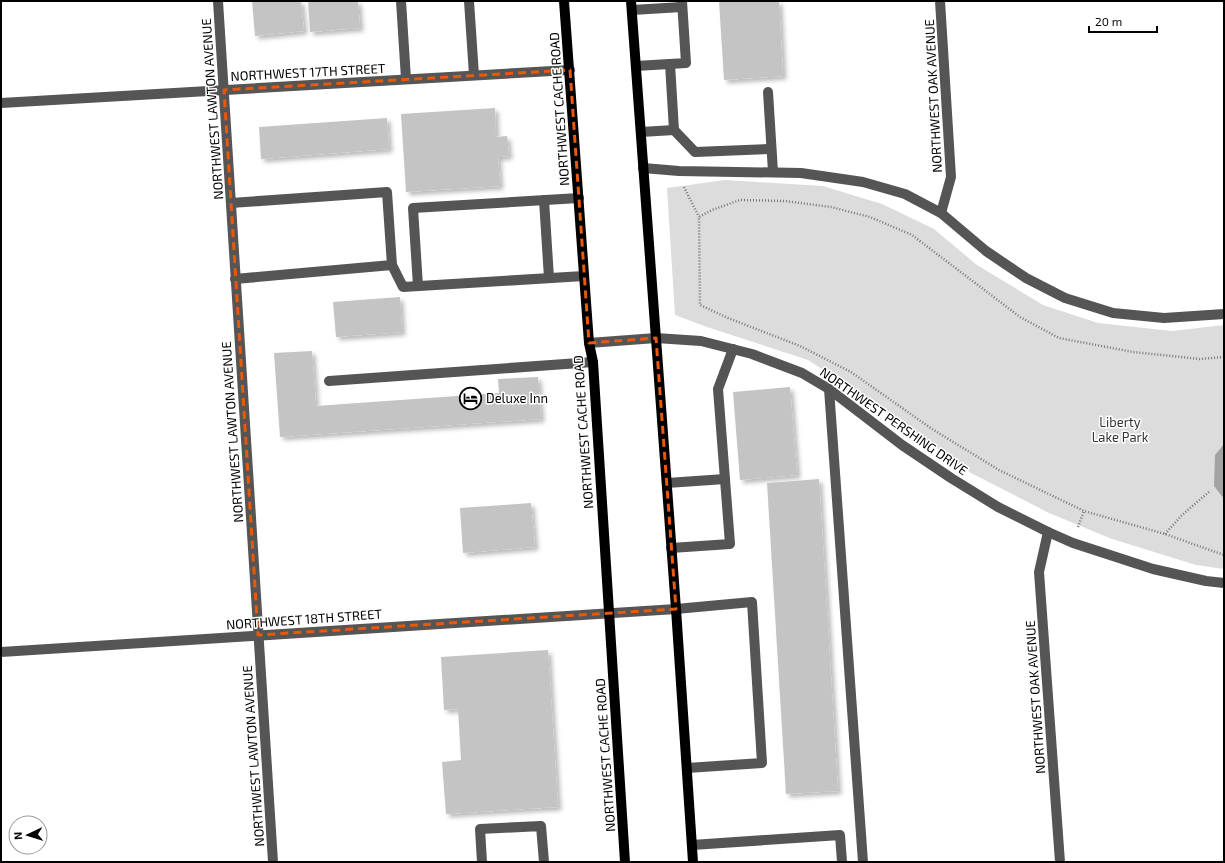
<svg xmlns="http://www.w3.org/2000/svg" width="1225" height="863" font-family="'Exo 2',sans-serif">
<defs>
<filter id="shadow"><feDropShadow dx="3.5" dy="3.5" stdDeviation="2" flood-color="#0004"/></filter>
</defs>
<rect width="100%" height="100%" fill="#fff"/>
<path fill="#dcdcdc" d="M725 180 823 186 882 204 934 229 977 265 1043 305 1098 323 1172 331 1224 325V569L1196 565 1112 539 1049 513 971 473 883 409 808 360 707 327 675 315 667 188Z"/>
<path fill="#a3a3a3" d="M1224 444V499L1214 486 1215 455Z"/>
<g fill="#c4c4c4" filter="url(#shadow)">
<path d="M252 1H301L304 31 255 36Z"/>
<path d="M308 1H358L360 28 310 32Z"/>
<path d="M719 1H779L783 76 724 80Z"/>
<path d="M495 108 496 137 507 136 509 156 498 157 500 186 406 192 401 114Z"/>
<path d="M387 118 389 149 261 159 259 127Z"/>
<path d="M400 297 402 332 336 337 333 302Z"/>
<path d="M312 351 316 406 499 393 498 379 538 377 541 419 280 437 274 353Z"/>
<path d="M790 387 797 475 740 480 733 392Z"/>
<path d="M819 479 838 791 786 794 767 483Z"/>
<path d="M531 503 535 547 463 553 460 508Z"/>
<path d="M548 650 558 807 446 814 442 762 461 760 458 709 444 710 441 657Z"/>
</g>
<g fill="none" stroke-linecap="round" stroke-linejoin="round">
<g stroke="#777" stroke-width="2.5" stroke-dasharray="1 2" stroke-linecap="butt">
<path d="M684 187 699 217"/>
<path d="M1224 357 1200 359 1133 352 1059 338 1020 317 912 235 870 217 831 207 785 201 740 200 712 210 699 217 700 305 728 318 800 346 851 372 932 429 999 470 1084 511 1165 534 1224 555"/>
<path d="M1078 527 1084 511"/>
<path d="M1165 534 1182 515 1210 491"/>
</g>
<g stroke="#555" stroke-width="10">
<path d="M218 1 273 862"/>
<path d="M401 1 406 79"/>
<path d="M469 1 474 75"/>
<path d="M940 1 951 177 941 213"/>
<path d="M632 10 682 7"/>
<path d="M670 64 674 130 695 152 771 149"/>
<path d="M636 66 686 63 682 1"/>
<path d="M768 92 773 172"/>
<path d="M1 103 570 70"/>
<path d="M641 132 674 130"/>
<path d="M643 168 679 171 801 173 863 182 905 194 941 213 986 251 1026 278 1065 298 1113 313 1164 318 1224 314"/>
<path d="M544 200 549 278"/>
<path d="M231 203 387 192 392 265 235 279"/>
<path d="M392 265 403 287 584 276"/>
<path d="M418 286 413 208 579 198"/>
<path d="M589 343 656 338 701 341 752 354 802 373 829 389 902 445 951 478 998 507 1048 532 1073 543 1153 569 1206 581 1224 583"/>
<path d="M329 381 593 362"/>
<path d="M829 389 863 862"/>
<path d="M667 483 725 479"/>
<path d="M1048 532 1039 572 1060 862"/>
<path d="M671 548 730 544 718 389 733 349"/>
<path d="M1 652 676 609 752 602 762 763 687 768"/>
<path d="M692 845 840 835 842 862"/>
<path d="M482 862 480 829 541 826 544 862"/>
</g>
<g stroke="#000" stroke-width="10">
<path d="M564 1 589 343 593 362 625 862"/>
<path d="M631 1 676 609 693 862"/>
</g>
</g>
<path fill="none" stroke="#e8590c" stroke-width="3" stroke-dasharray="8 5" stroke-linejoin="round" d="M570 70 589 343 656 338 676 609 258 635 224 90Z"/>
<defs>
<symbol id="hotel-ring" viewBox="-11 -11 22 22"><circle r="9.5" fill="#fff" stroke="#000" stroke-width="1.5"/><path d="M-6-4.5h1.5V1H6V5H4.5V3h-9V5H-6ZM-4 0a1.8 1.8 0 1 1 3.6 0ZM.5 0V-2.5h3Q6-2.5 6 0Z" fill="#000"/></symbol>
</defs>
<g fill-rule="evenodd">
<use href="#hotel-ring" x="458" y="386" width="25" height="25"/>
</g>
<g text-anchor="middle" dominant-baseline="central" stroke-width="3" stroke-linejoin="round" paint-order="stroke">
<g font-size="13" fill="#000" stroke="#fff">
<text transform="translate(308 72) rotate(-3)">NORTHWEST 17TH STREET</text>
<text transform="translate(933 96) rotate(-93)">NORTHWEST OAK AVENUE</text>
<text transform="translate(212 109) rotate(-94)">NORTHWEST LAWTON AVENUE</text>
<text transform="translate(559 109) rotate(-94)">NORTHWEST CACHE ROAD</text>
<text transform="translate(894 421) rotate(35)">NORTHWEST PERSHING DRIVE</text>
<text transform="translate(232 432) rotate(-94)">NORTHWEST LAWTON AVENUE</text>
<text transform="translate(583 432) rotate(-94)">NORTHWEST CACHE ROAD</text>
<text transform="translate(304 619) rotate(-4)">NORTHWEST 18TH STREET</text>
<text transform="translate(1035 697) rotate(-94)">NORTHWEST OAK AVENUE</text>
<text transform="translate(605 755) rotate(-94)">NORTHWEST CACHE ROAD</text>
<text transform="translate(253 756) rotate(-94)">NORTHWEST LAWTON AVENUE</text>
</g>
<g font-size="13" fill="#000" stroke="#fff" text-anchor="start">
<text x="486" y="398">Deluxe Inn</text>
</g>
<g font-size="13" fill="#333" stroke="#fff">
<text x="1120" y="422">Liberty<tspan x="1120" dy="15">Lake Park</tspan></text>
</g>
</g>
<rect width="1225" height="863" fill="none" stroke="#000000" stroke-width="4"/>
<g transform="translate(28 835) rotate(266)"><circle r="19" fill="#ffffff" stroke="#999999"/>
<path d="M0-3L7 15L0 10L-7 15Z" fill="#000000"/>
<text y="-6" font-size="11" font-weight="bold" text-anchor="middle" fill="#000000">N</text>
</g>
<path d="M1089 26v6h68v-6" fill="none" stroke="#000000" stroke-width="2"/>
<text x="1095" y="26" font-size="12" fill="#000000" stroke="#ffffff" stroke-width="3" paint-order="stroke">20 m</text>
</svg>
